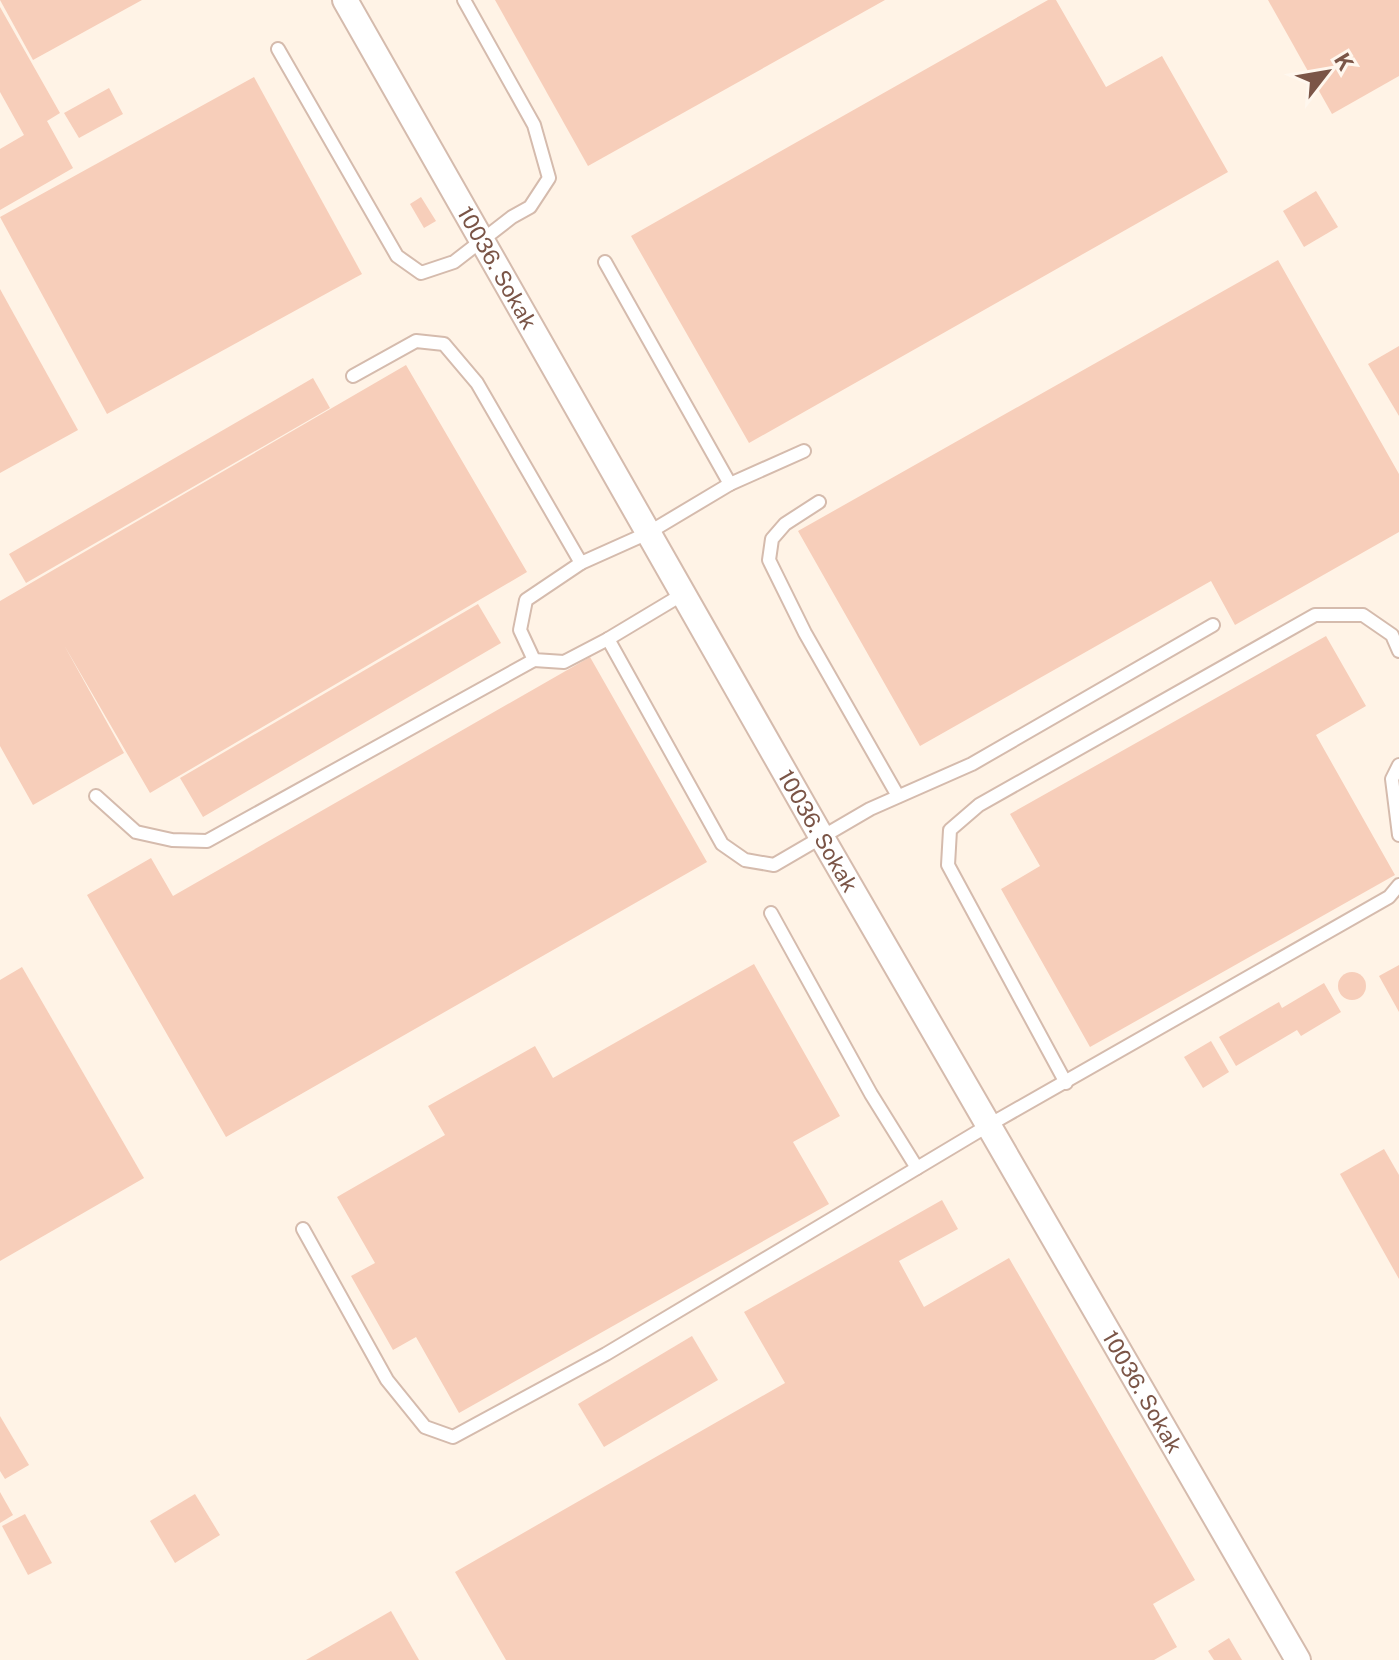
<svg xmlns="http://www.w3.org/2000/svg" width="1399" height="1660" font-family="'Public Sans',sans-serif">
<rect width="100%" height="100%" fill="#fff3e6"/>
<g fill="#f7ceba">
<path d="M0 0H142L33 60Z"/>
<path d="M495 0H885L588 166Z"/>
<path d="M1048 0H1056L1106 87 1162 56 1228 172 749 443 631 236Z"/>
<path d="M1268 0H1399V76L1332 114Z"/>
<path d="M0 7 60 113 47 121 73 168 0 210V149L24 135 0 92Z"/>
<path d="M254 77 362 274 107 414 0 217Z"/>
<path d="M109 88 123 114 79 138 64 113Z"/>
<path d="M1316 191 1338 227 1304 247 1283 211Z"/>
<path d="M421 197 436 221 424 228 410 204Z"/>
<path d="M1278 260 1399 474V532L1235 625 1211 581 920 746 798 531Z"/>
<path d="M0 289 78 430 0 473Z"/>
<path d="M1399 346V416L1368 364Z"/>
<path d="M406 365 527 572 150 793 64 645 124 753 33 805 0 746V601Z"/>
<path d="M313 378 330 408 26 583 9 554Z"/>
<path d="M478 604 501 643 203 817 180 778Z"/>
<path d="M1326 636 1366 706 1316 735 1395 875 1090 1047 1001 889 1040 866 1010 814Z"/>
<path d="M590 657 707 862 226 1137 87 895 151 858 173 896Z"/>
<path d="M754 964 840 1116 793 1142 829 1204 459 1413 416 1337 393 1350 351 1276 375 1263 337 1197 445 1135 428 1106 535 1046 553 1078Z"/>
<path d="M1399 965V1012L1379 976Z"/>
<path d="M22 967 144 1178 0 1261V980Z"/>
<circle cx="1352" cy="986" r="14"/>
<path d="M1324 983 1341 1012 1301 1036 1297 1030 1236 1066 1219 1037 1279 1002 1282 1008Z"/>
<path d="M1211 1041 1229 1072 1203 1088 1184 1057Z"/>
<path d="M1384 1149 1399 1175V1279L1340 1174Z"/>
<path d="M942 1200 958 1229 899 1261 924 1307 1009 1258 1195 1580 1153 1604 1177 1647 1154 1660H506L455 1572 785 1383 744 1312Z"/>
<path d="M692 1336 718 1380 604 1447 578 1404Z"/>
<path d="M0 1416 29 1465 5 1479 0 1471Z"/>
<path d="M0 1492 13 1515 0 1523Z"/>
<path d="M195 1494 220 1535 175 1563 150 1521Z"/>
<path d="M25 1514 52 1563 28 1575 2 1526Z"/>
<path d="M391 1611 419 1660H306Z"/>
<path d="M1229 1638 1242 1660H1214L1208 1651Z"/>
</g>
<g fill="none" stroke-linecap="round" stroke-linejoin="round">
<defs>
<g id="service">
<path d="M278 49 397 256 421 273 454 262 512 217 530 207 549 178 534 125 464 0"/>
<path d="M605 262 730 484"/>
<path d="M353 376 416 341 444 344 477 383 581 563 648 533 730 484 804 451"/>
<path d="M819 502 785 524 772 539 769 560 805 633 898 796"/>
<path d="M581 563 526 600 520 630 534 660 564 662 608 639 683 594"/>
<path d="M608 639 722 844 745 860 774 865 870 809 972 764 1213 625"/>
<path d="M1399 765 1392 779 1399 835"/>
<path d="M96 796 136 832 172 840 207 841 534 660"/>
<path d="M771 913 871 1094 917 1168"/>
<path d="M1066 1083 948 865 950 830 979 805 1315 615H1363L1392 635 1399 651"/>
<path d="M303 1229 387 1380 425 1427 453 1437 606 1354 989 1125 1389 897 1399 885"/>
</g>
<g id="minor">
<path id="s1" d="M345 0 821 836 1298 1660"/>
</g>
</defs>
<use href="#service" stroke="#d5bbad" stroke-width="16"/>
<use href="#minor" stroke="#d5bbad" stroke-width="28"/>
<use href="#service" stroke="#fff" stroke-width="12"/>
<use href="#minor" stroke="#fff" stroke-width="24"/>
</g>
<g text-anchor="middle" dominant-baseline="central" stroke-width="8" stroke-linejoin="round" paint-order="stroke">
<g font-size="22" fill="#7b5547" stroke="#fff7ee">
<text stroke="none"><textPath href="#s1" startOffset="308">10036. Sokak</textPath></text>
<text stroke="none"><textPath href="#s1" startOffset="956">10036. Sokak</textPath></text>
<text stroke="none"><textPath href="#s1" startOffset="1604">10036. Sokak</textPath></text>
</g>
</g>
<g transform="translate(1327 72) rotate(59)" stroke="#fff7ee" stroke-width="6" paint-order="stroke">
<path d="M0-6L14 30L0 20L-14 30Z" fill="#7b5547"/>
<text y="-12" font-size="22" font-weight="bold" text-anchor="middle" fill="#7b5547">K</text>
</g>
</svg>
